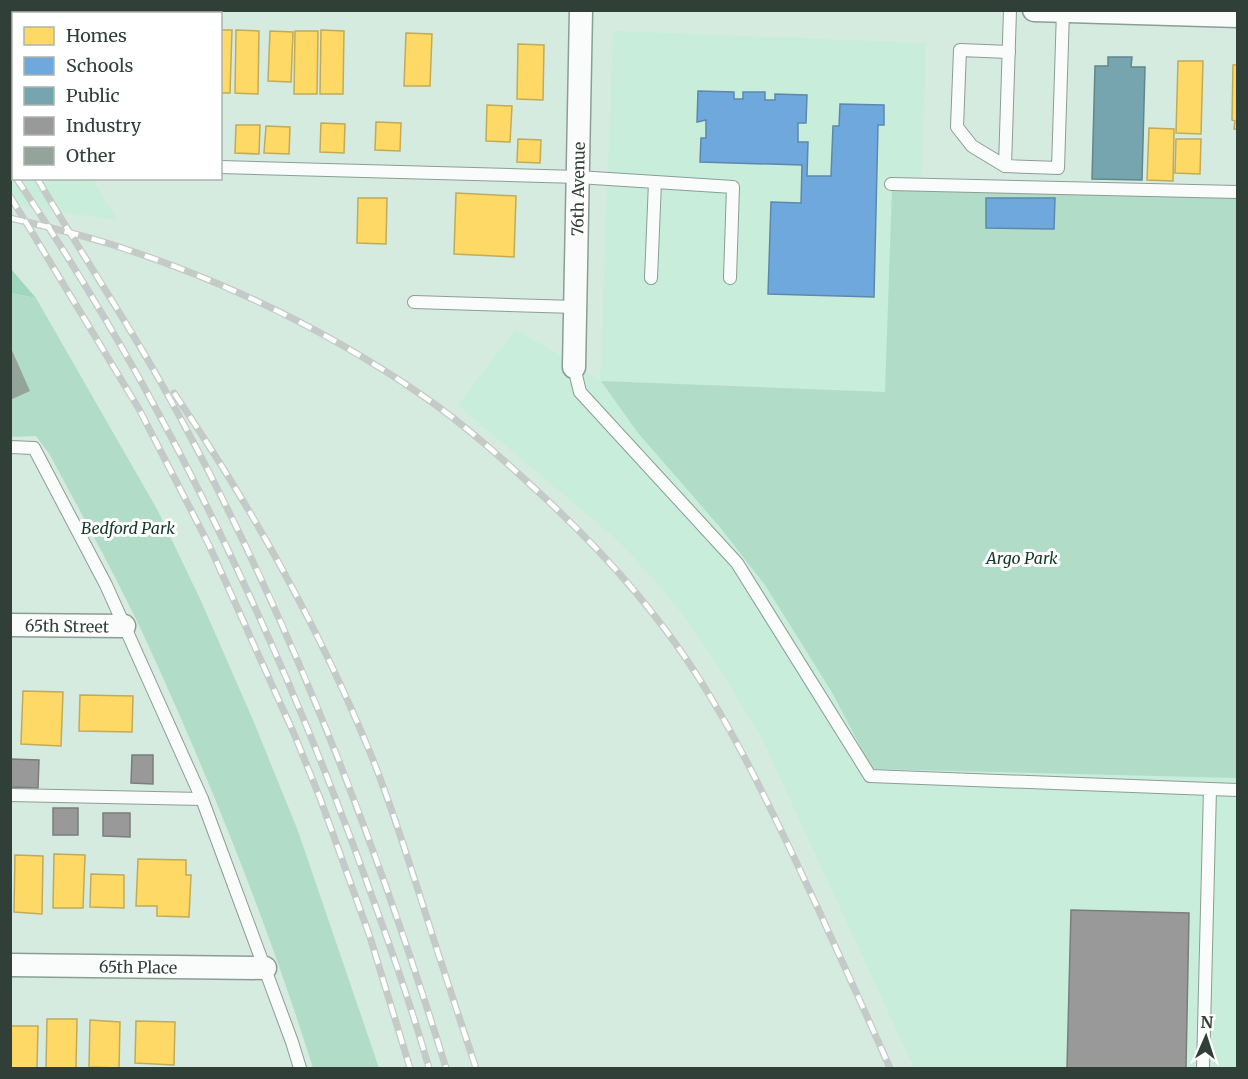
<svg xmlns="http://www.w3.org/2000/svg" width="1248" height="1079" font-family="Merriweather,serif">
<rect width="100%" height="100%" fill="#d5ebe0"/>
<g fill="#c8eddb">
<path d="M613 31 926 43 921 189 1237 198V1068H914L761 737 714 660 686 619 661 588 619 542 458 405 516 329 600 381Z"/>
<path d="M10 59 14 63V178L92 179 117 220 11 205Z"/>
</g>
<g fill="#b1dcc7">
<path d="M892 189 1237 198V778L872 769 833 694 765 585 719 526 638 433 601 381 885 392Z"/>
<path d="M10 293 36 298 158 511 201 601 253 720 298 831 379 1068H313C268 925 212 785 150 649 120 583 84 519 50 455L36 436 11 437Z"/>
</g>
<path fill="#9fd6bc" d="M11 269 36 298 11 293Z"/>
<g fill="#ffd966" stroke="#c1ab58" stroke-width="1.5">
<path d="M220 30H232L230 93H220Z"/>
<path d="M236 30 259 31 258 94 235 93Z"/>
<path d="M321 30 344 31 343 94H320Z"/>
<path d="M270 31 293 32 291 82 268 81Z"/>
<path d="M295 31H318L317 94H294Z"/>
<path d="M406 33 432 34 430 86H404Z"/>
<path d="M518 44 544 45 543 100 517 99Z"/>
<path d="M1178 61H1203L1201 134 1176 133Z"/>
<path d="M1233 65H1238V129H1234L1235 121 1232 120Z"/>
<path d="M487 105 512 106 510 142 486 141Z"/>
<path d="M376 122 401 123 400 151 375 150Z"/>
<path d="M321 123 345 124 344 153 320 152Z"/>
<path d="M236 125H260L259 154 235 153Z"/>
<path d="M266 126 290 127 289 154 264 153Z"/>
<path d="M1149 128 1174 129 1173 181 1147 180Z"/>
<path d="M518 139 541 140 540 163 517 162Z"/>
<path d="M1176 139H1201L1200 174 1175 173Z"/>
<path d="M456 193 516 196 514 257 454 254Z"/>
<path d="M358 198H387L386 244 357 243Z"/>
<path d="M23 691 63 692 61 746 21 744Z"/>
<path d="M80 695 133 696 132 732 79 731Z"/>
<path d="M54 854 85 855 83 908H53Z"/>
<path d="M15 855 43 856 42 914 14 912Z"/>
<path d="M138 859 186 860V875H191L189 917 157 916V906H136Z"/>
<path d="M91 874 124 875V908L90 907Z"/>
<path d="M47 1019H77L76 1068H46Z"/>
<path d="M90 1020 120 1022 119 1068 89 1067Z"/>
<path d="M136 1021 175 1022 174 1065 135 1063Z"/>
<path d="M10 1026H38L37 1068H10Z"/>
</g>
<g fill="#6fa8dc" stroke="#5c89ab" stroke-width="1.5">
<path d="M698 91 734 92V99H743V92H765V100H775V94L807 95 806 123H798V142H808L807 176H831L833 126H839L840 104 884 105V125H878L874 297 768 294 771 202 801 203 802 165 700 162 701 138H706V120L697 122Z"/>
<path d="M986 198H1055L1054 229 986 228Z"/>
</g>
<path fill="#76a5af" stroke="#61878b" stroke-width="1.5" d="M1108 57H1132L1131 67H1145L1142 180 1092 179 1095 66H1108Z"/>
<g fill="#999" stroke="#7a7e7c" stroke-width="1.5">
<path d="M132 755H153V784L131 783Z"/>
<path d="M11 759 39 760 38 788 11 787Z"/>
<rect x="53" y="808" width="25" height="27"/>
<path d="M103 813H130V837L103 836Z"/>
<path d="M1071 910 1189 913 1186 1068H1067Z"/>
</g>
<path fill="#93a49b" d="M10 346 30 391 10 400Z"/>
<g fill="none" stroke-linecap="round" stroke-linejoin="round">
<defs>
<g id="lane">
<path d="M1010 10 1005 166 1058 168 1063 11"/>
<path d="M10 43 14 47"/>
<path d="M1005 166 972 146 957 127 960 50 1009 52"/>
<path d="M220 167 578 177 733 187 730 278"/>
<path d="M891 184 1238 192"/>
<path d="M651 278 655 182"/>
<path d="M414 302 575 307"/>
<path d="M574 367 580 392 737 563 870 776 1210 789 1203 1068"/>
<path d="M10 447 34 448 106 585 202 799 292 1042 300 1068"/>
<path d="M1210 789 1238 790"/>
<path d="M10 795 202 799"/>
</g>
<g id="street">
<path d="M1034 10 1238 16"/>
<path d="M574 367 581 10"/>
<path d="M10 625 124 626"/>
<path d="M10 965 265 968"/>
</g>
</defs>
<use href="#lane" stroke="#8c9d95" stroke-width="14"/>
<use href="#street" stroke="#8c9d95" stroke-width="25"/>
<use href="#lane" stroke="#f9fcfa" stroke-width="12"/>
<use href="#street" stroke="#f9fcfa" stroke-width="22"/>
<defs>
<g id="rail">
<path d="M10 134 14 138"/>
<path d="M16 178C155 383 264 608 351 839 379 915 407 991 429 1068"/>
<path d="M37 178C77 247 121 312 160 381 282 598 373 831 446 1068"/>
<path d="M10 196 139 409 209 545 295 736 320 798 370 937 410 1068"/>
<path d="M10 218C44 226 78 234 110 244 221 279 327 330 423 396 467 426 507 463 546 499 604 553 658 613 700 680 735 735 763 793 791 851 825 923 858 996 890 1068"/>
<path d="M174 393C251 506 317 624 369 750 389 798 404 847 420 896 438 954 457 1011 476 1068"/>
</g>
</defs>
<use href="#rail" stroke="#c4cac7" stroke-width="7"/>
<use href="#rail" stroke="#fff" stroke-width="4.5" stroke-dasharray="14" stroke-linecap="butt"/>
</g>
<g text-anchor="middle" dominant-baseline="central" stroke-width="6" stroke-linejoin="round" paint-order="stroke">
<g font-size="16" fill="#304038" stroke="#fff">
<text transform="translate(578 189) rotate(-89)">76th Avenue</text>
<text transform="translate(67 626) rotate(1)">65th Street</text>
<text transform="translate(138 967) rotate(1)">65th Place</text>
</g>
<g font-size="16" font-style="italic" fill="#143929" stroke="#fff">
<text x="128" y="528">Bedford Park</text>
<text x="1022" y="558">Argo Park</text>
</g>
</g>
<rect width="1248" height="1079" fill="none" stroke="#304038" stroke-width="24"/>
<rect x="12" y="12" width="210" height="168" fill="#ffffff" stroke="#acb3af" stroke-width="1.5"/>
<rect x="24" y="27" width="30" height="18" fill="#ffd966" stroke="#acb3af" stroke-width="1.5"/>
<text x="66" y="42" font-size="18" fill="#304038">Homes</text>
<rect x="24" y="57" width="30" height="18" fill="#6fa8dc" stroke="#acb3af" stroke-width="1.5"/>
<text x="66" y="72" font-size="18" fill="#304038">Schools</text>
<rect x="24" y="87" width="30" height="18" fill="#76a5af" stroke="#acb3af" stroke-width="1.5"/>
<text x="66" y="102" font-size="18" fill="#304038">Public</text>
<rect x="24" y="117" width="30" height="18" fill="#999999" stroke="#acb3af" stroke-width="1.5"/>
<text x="66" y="132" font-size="18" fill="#304038">Industry</text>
<rect x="24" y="147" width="30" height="18" fill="#93a49b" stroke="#acb3af" stroke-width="1.5"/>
<text x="66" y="162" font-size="18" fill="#304038">Other</text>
<g transform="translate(1206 1037) rotate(3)" stroke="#ffffff" stroke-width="4.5" paint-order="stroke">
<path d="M0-4.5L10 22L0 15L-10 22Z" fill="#304038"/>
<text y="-9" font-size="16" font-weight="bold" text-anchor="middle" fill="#304038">N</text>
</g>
</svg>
